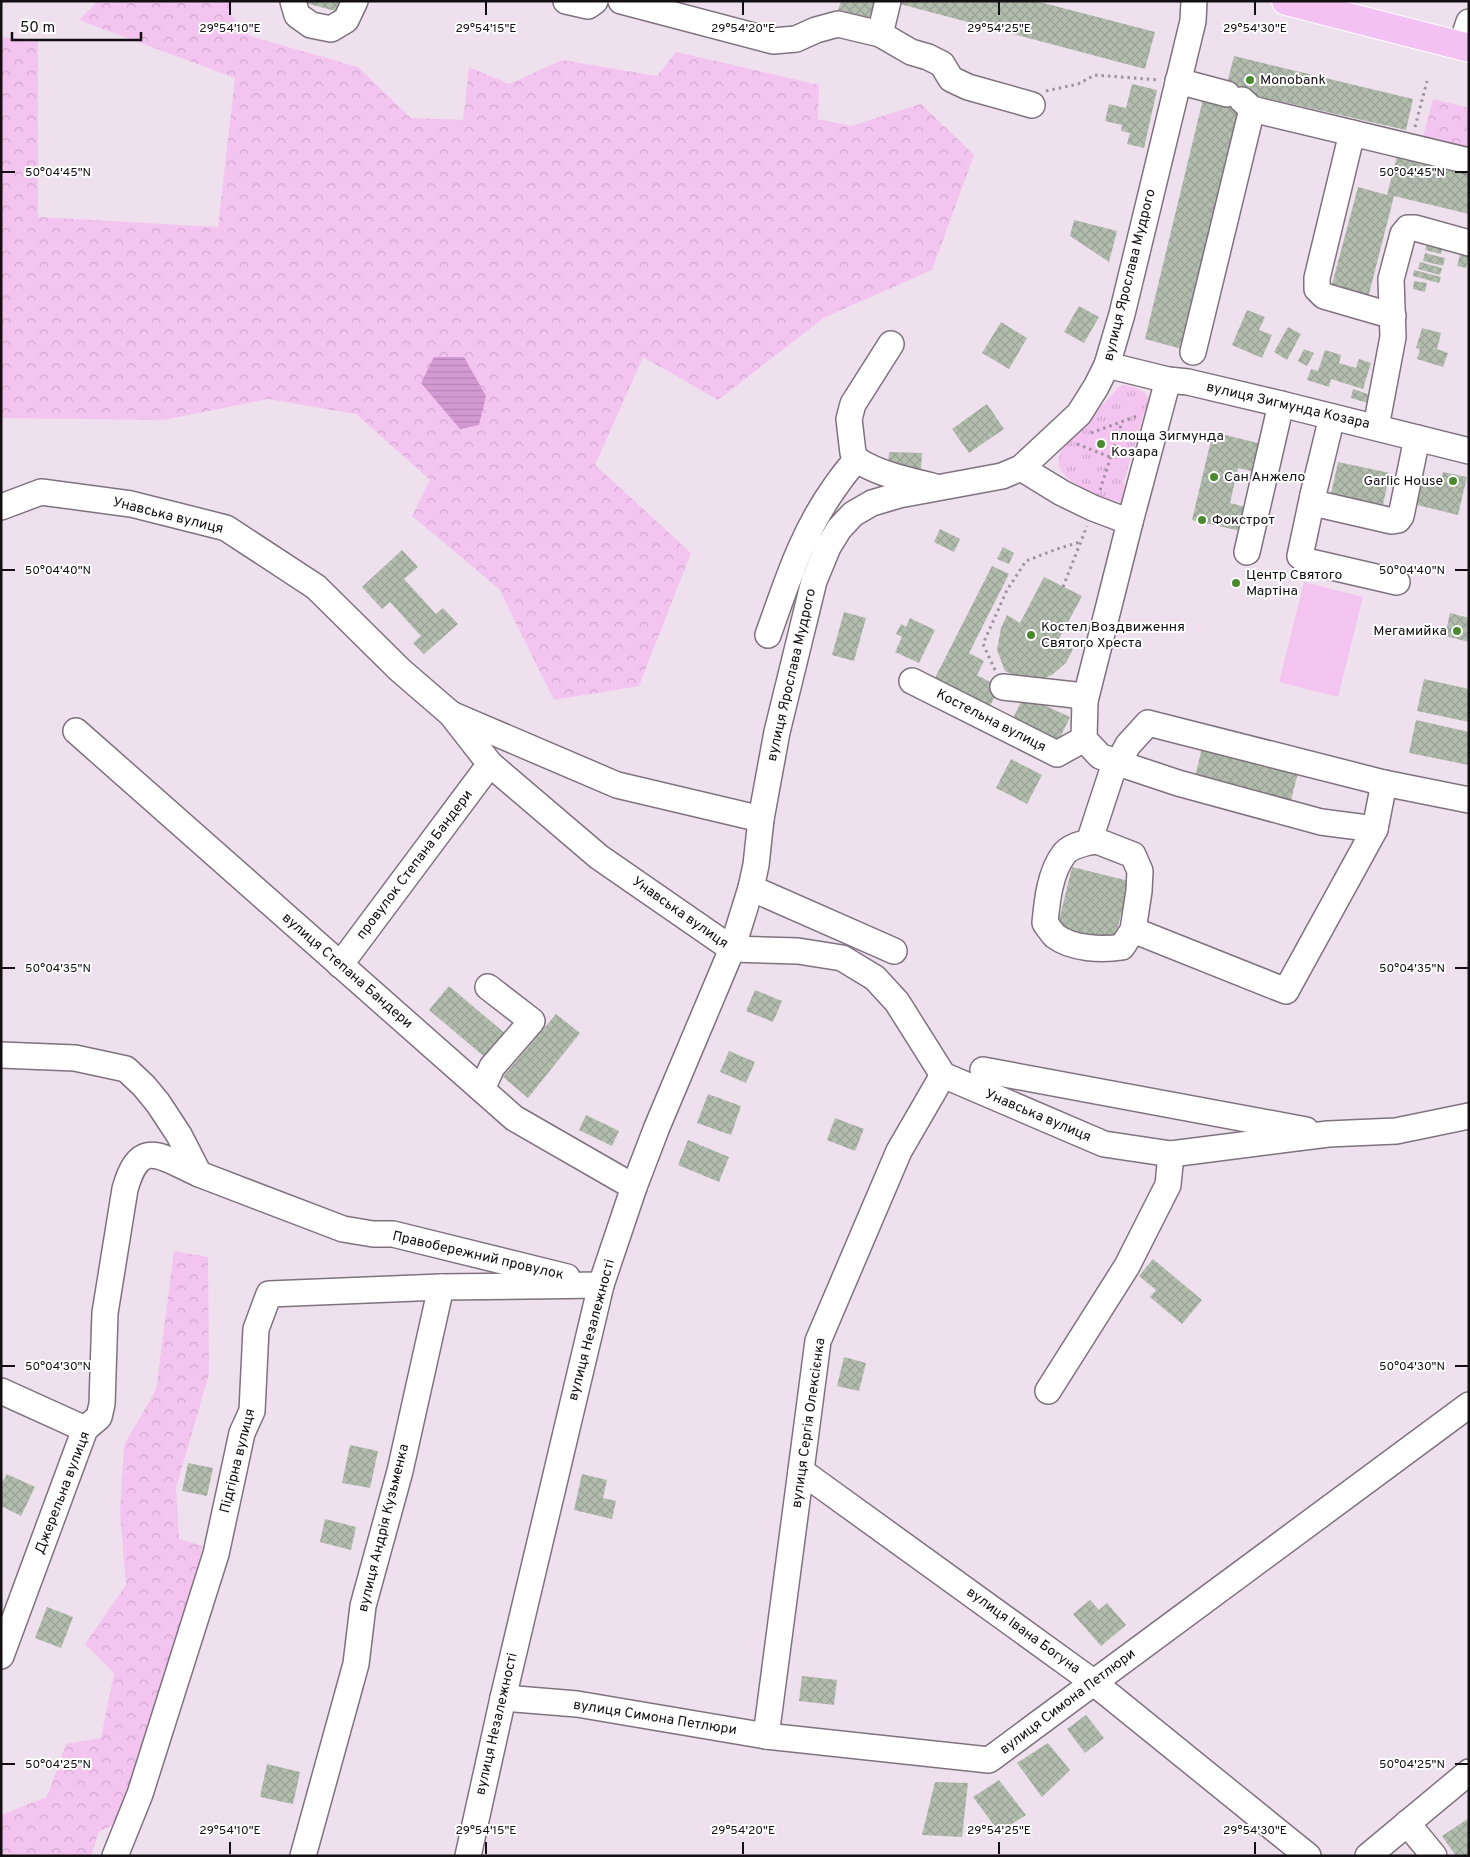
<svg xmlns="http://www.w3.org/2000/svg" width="1470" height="1857" font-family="Overpass,sans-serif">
<defs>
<pattern id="grass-tufts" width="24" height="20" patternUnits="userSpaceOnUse" patternTransform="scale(1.25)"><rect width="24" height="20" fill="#f4c4f1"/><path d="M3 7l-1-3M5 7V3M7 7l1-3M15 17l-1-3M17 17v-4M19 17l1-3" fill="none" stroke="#d0a7ce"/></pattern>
<pattern id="forest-crowns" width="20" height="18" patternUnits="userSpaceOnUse" patternTransform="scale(1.25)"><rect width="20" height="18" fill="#f4c4f1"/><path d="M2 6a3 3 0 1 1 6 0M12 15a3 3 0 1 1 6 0" fill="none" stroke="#d0a7ce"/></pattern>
<pattern id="water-rules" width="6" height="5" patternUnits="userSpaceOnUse" patternTransform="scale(1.25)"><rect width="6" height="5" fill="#d39ad1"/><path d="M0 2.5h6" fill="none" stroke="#b484b3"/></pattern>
<pattern id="building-cross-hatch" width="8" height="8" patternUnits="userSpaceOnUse" patternTransform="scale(1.25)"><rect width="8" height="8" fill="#b2bdae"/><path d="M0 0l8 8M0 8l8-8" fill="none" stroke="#98a195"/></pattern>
</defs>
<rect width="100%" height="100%" fill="#efe0ee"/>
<path fill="url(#grass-tufts)" d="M1123 385C1143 388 1147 392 1153 410L1144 414 1123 484 1130 492 1127 499 1121 502C1104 499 1049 480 1060 454 1063 446 1071 439 1077 433 1091 417 1105 402 1119 387Z"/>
<g fill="url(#forest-crowns)">
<path d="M98 1H231L229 13 250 36 358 67 411 118 463 120 469 67 509 84 562 60 657 76 676 52 819 85 818 119 851 126 921 104 974 155 932 270 825 317 718 400 643 357 595 465 691 553 639 686 554 700 499 589 412 516 430 480 356 414 268 399 163 420 1 418V37L38 40V217L218 227 235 78 79 20Z"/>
<path d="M1433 99 1469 108V149L1423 137Z"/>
<path d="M174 1251 208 1257 209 1374 176 1488 179 1539 203 1546 123 1821 99 1831 91 1856H1V1815L47 1797 66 1744 101 1738 114 1673 85 1644 126 1585 120 1512 124 1445 156 1390Z"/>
</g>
<path fill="#f4c4f1" d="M1304 582 1363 597 1338 697 1279 682Z"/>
<path fill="url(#water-rules)" d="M434 357H464L486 396 479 425 460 429 421 383Z"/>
<g fill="url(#building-cross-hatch)">
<path d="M298 1H342L339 12Z"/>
<path d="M841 1H881L876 20 838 10Z"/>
<path d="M896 1H1036L1155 32 1145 69 896 3Z"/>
<path d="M1234 56 1413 99 1406 130 1244 93 1182 349 1145 339 1204 95 1226 88Z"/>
<path d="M1132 84 1157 90 1144 148 1127 144 1130 133 1121 131 1122 125 1105 121 1109 104 1126 108Z"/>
<path d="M1397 156 1469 173V214L1394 196 1368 298 1331 288 1358 187 1387 195Z"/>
<path d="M1074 220 1117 231 1109 262 1070 236Z"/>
<path d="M1428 242 1443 245 1441 254 1425 250Z"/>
<path d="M1461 251 1469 253 1466 268 1457 266Z"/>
<path d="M1425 253 1445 258 1443 266 1423 261Z"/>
<path d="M1420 262 1442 268 1440 275 1418 269Z"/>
<path d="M1414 270 1441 277 1439 283 1413 276Z"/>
<path d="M1414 281 1427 283 1425 292 1413 289Z"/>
<path d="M1079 306 1099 317 1084 343 1064 332Z"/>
<path d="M1247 310 1265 317 1259 330 1272 335 1262 358 1232 345Z"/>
<path d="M1001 322 1027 338 1009 369 982 353Z"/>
<path d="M1288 327 1301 334 1287 360 1274 352Z"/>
<path d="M1422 328 1441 333 1437 349 1448 353 1443 367 1417 359 1420 349 1416 348Z"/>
<path d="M1304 349 1314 353 1307 366 1298 361Z"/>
<path d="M1325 350 1341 355 1339 363 1356 368 1359 359 1371 363 1363 389 1331 379 1329 387 1307 380 1311 369 1318 371Z"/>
<path d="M1353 389 1373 396 1371 404 1351 398Z"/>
<path d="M987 404 1004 429 969 453 952 429Z"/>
<path d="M1213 432 1266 445 1260 473 1238 468 1230 503 1250 508 1245 532 1192 520Z"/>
<path d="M889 452 922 453 921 469 888 467Z"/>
<path d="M1338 462 1390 473 1381 514 1329 503Z"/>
<path d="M1443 472 1467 477 1458 515 1413 504 1419 479 1440 484Z"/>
<path d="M940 529 960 539 954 552 934 542Z"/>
<path d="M1003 547 1014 553 1009 564 997 559Z"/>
<path d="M402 550 418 567 404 579 436 614 443 608 458 624 424 654 413 643 421 636 390 602 382 609 362 587Z"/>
<path d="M992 566 1009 574 969 653 984 661 977 675 1000 687 990 706 935 678Z"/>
<path d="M1044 577 1082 596 1058 641 1073 649 1066 663 1052 675 1031 683 1005 671 997 650 1001 628 1007 615 1020 623Z"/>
<path d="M844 612 866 618 854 661 832 655Z"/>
<path d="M1450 613 1469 618V642L1445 636Z"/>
<path d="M910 618 935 630 919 663 895 652 902 637 896 634 901 624 906 627Z"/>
<path d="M1390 626 1394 632 1385 637 1382 631Z"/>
<path d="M1424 679 1469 689V722L1417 711Z"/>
<path d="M1024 696 1070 717 1059 740 1013 718Z"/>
<path d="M1416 720 1469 732V765L1409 753Z"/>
<path d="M1202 747 1299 769 1291 800 1195 778Z"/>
<path d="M1011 759 1042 775 1027 804 996 788Z"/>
<path d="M1072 867 1129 881 1114 943 1057 929Z"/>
<path d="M449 986 507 1035 487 1059 429 1010Z"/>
<path d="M755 990 782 1001 773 1022 746 1011Z"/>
<path d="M556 1014 580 1033 528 1098 503 1077Z"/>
<path d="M729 1051 755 1062 746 1083 720 1072Z"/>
<path d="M708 1094 741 1106 731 1135 697 1123Z"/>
<path d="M586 1115 619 1131 612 1146 579 1130Z"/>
<path d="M835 1118 864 1129 855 1151 827 1140Z"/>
<path d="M688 1140 729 1157 719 1182 678 1165Z"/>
<path d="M1153 1259 1202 1300 1182 1324 1150 1297 1156 1290 1139 1276Z"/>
<path d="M844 1357 866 1363 859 1391 837 1386Z"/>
<path d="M350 1445 378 1451 370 1488 342 1483Z"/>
<path d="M188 1463 213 1468 207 1496 182 1491Z"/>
<path d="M7 1474 35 1487 21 1516 1 1506V1484Z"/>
<path d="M582 1474 607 1480 603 1498 616 1501 612 1519 574 1510Z"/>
<path d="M325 1519 356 1527 351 1550 320 1542Z"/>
<path d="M1090 1600 1099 1610 1107 1603 1126 1625 1101 1646 1073 1614Z"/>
<path d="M47 1607 73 1617 61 1648 35 1638Z"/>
<path d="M802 1676 837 1680 834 1705 799 1701Z"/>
<path d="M1086 1715 1104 1738 1085 1753 1067 1729Z"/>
<path d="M1048 1743 1070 1770 1042 1797 1017 1763Z"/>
<path d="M267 1764 300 1772 293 1804 260 1797Z"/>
<path d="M999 1780 1026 1815 999 1832 973 1797Z"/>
<path d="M935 1782 968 1783 962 1837 922 1835Z"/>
<path d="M1469 1818V1853L1465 1856H1456L1442 1836Z"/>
</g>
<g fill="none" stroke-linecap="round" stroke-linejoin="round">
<defs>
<g id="minor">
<path d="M293 1 297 15 311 25 331 29 346 20 355 1"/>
<path d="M566 1 588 6 595 1"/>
<path d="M621 1 773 41 796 39 816 30 838 24 880 34 911 52 928 57 942 64 951 79 968 87 1032 105"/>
<path d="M880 34 888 1"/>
<path d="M1461 46 1469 22"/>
<path d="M1178 81 1227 94"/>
<path d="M1242 100 1252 109 1469 161"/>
<path d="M1352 133 1317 278V289L1324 296 1393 316"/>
<path d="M1193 352 1252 109"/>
<path d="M1107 365 1168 380 1188 382 1281 404 1469 451"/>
<path d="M1332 417 1313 495 1314 500 1318 504 1392 521 1398 520 1401 516 1417 438"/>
<path d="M1376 427 1393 337 1391 279 1403 234 1408 228H1415L1469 243"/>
<path d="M857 460C879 474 907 480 932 486"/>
<path d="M1021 468 1062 493 1093 508 1130 522 1168 380"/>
<path d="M1313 495 1300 556 1306 561 1397 582"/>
<path d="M1 507 41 492 131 504 226 528 316 587 400 670 451 714 617 785 761 819"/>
<path d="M1247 552 1281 404"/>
<path d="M768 635C787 582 802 533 835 487 842 477 848 468 857 460L853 453 849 419 853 404 891 344"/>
<path d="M912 681 1057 754 1084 739 1085 701 1130 522"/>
<path d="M1003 687 1075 695 1085 701"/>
<path d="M451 714 490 764 599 857 732 949 798 951 842 958 875 978 897 1002 943 1075 1104 1144 1171 1154 1328 1134 1396 1131 1469 1116"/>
<path d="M76 731 514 1118 634 1187"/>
<path d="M1084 739 1100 756 1118 763 1111 775 1089 842C1081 844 1069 847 1064 854 1050 872 1047 901 1045 923 1048 927 1052 933 1055 936 1072 949 1102 950 1122 947L1133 930 1139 891 1140 871 1133 855 1097 841 1089 842"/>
<path d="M1375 829 1321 822 1178 783 1118 763 1128 745 1148 723 1384 783 1469 800"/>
<path d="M751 888 894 951"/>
<path d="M1133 930 1286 991 1375 829 1384 783"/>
<path d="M340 965 490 764"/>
<path d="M1 1055 75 1058 126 1069 144 1086 158 1103 179 1135 199 1174 343 1229 373 1234H393L567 1277"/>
<path d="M983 1070 1306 1130"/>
<path d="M482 1089 492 1067 532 1021 488 987"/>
<path d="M1 1391 85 1429"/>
<path d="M1048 1391 1127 1266 1168 1185 1171 1154"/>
<path d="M801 1471 1093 1682 1308 1856"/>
<path d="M1 1656 85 1429 99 1417 102 1404 105 1313 125 1189C140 1136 161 1157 199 1174"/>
<path d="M503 1698 577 1704 766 1736 989 1760 1469 1405"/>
<path d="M766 1736 818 1341 899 1151 943 1075"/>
<path d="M1407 1823 1434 1856"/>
<path d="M115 1856 140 1794 216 1554 242 1433 252 1411 256 1329 269 1294 441 1287 601 1285"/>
<path d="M303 1856 356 1664 363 1606 400 1471 441 1287"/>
<path d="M468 1856 503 1698 601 1285 634 1187 657 1127 732 949 751 888 756 865 761 819 777 732 814 581 828 547 839 529 853 514 872 503 899 495 1002 476 1021 468 1079 414 1096 387 1107 365 1122 314 1193 21 1194 1"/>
<path d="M1368 1856 1469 1772"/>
</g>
<path id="major" d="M1286 1 1469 48"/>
</defs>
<use href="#minor" stroke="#7f727e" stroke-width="28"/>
<use href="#major" stroke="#fff" stroke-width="30"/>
<g stroke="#9d929d" stroke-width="3" stroke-dasharray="2.5 4" stroke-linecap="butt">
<path d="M1046 91 1078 84 1095 75 1159 80"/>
<path d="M1415 127 1427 81"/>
<path d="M1091 433 1137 416"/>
<path d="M1077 444 1110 457"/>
<path d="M1100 490 1122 422"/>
<path d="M1063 587 1087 526"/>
<path d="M995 670 983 644 1007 590 1026 561 1057 549 1080 542"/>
</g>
<use href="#minor" stroke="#fff" stroke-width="25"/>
<use href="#major" stroke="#f4c1f3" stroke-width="28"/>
</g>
<path fill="none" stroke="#130f13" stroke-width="2" d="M230 2V15M486 2V15M743 2V15M999 2V15M1255 2V15M2 172H15M1455 172H1468M2 570H15M1455 570H1468M2 968H15M1455 968H1468M2 1366H15M1455 1366H1468M2 1764H15M1455 1764H1468M230 1842V1854M486 1842V1854M743 1842V1854M999 1842V1854M1255 1842V1854"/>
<g fill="#498b2e" stroke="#fff" stroke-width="2">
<circle cx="1250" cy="80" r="5"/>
<circle cx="1101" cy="444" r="5"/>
<circle cx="1214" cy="477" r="5"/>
<circle cx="1453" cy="481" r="5"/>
<circle cx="1202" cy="520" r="5"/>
<circle cx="1236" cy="583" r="5"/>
<circle cx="1457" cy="631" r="5"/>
<circle cx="1031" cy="635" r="5"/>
</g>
<g text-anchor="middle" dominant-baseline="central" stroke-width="4" stroke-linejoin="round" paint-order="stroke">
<g font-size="14" fill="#130f13" stroke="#fff" text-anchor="start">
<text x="1260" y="80">Monobank</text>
<text x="1111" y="436">площа Зигмунда<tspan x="1111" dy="16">Козара</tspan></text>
<text x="1224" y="477">Сан Анжело</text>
<text x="1443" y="481" text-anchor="end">Garlic House</text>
<text x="1212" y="520">Фокстрот</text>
<text x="1246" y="575">Центр Святого<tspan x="1246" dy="16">Мартіна</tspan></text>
<text x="1041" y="627">Костел Воздвиження<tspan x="1041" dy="16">Святого Хреста</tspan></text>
<text x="1447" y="631" text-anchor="end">Мегамийка</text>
</g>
<g font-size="14" fill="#130f13" stroke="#fff">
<text transform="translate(1130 275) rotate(-76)">вулиця Ярослава Мудрого</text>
<text transform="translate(1288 406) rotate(13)">вулиця Зигмунда Козара</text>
<text transform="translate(168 516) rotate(14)">Унавська вулиця</text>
<text transform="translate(792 675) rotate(-77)">вулиця Ярослава Мудрого</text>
<text transform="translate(991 721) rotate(27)">Костельна вулиця</text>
<text transform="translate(415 865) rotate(-53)">провулок Степана Бандери</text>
<text transform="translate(680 913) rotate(35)">Унавська вулиця</text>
<text transform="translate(347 971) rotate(41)">вулиця Степана Бандери</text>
<text transform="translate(1038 1116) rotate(23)">Унавська вулиця</text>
<text transform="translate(478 1256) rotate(13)">Правобережний провулок</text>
<text transform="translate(592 1330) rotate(-75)">вулиця Незалежності</text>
<text transform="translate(809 1423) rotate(-82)">вулиця Сергія Олексієнка</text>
<text transform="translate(238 1461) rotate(-76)">Підгірна вулиця</text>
<text transform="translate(63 1493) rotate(-69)">Джерельна вулиця</text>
<text transform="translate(384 1528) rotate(-76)">вулиця Андрія Кузьменка</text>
<text transform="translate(1023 1631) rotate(36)">вулиця Івана Богуна</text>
<text transform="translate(1068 1702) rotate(-37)">вулиця Симона Петлюри</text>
<text transform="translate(655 1718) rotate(9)">вулиця Симона Петлюри</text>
<text transform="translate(497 1724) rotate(-77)">вулиця Незалежності</text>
</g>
</g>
<g font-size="12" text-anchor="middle" fill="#130f13" stroke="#fff" stroke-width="4" stroke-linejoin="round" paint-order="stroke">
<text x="230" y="32">29°54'10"E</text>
<text x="486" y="32">29°54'15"E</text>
<text x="743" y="32">29°54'20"E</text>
<text x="999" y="32">29°54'25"E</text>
<text x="1255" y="32">29°54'30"E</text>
<text x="58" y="176">50°04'45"N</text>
<text x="1412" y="176">50°04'45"N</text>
<text x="58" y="574">50°04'40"N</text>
<text x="1412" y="574">50°04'40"N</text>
<text x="58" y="972">50°04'35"N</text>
<text x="1412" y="972">50°04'35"N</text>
<text x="58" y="1370">50°04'30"N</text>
<text x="1412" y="1370">50°04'30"N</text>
<text x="58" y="1768">50°04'25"N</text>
<text x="1412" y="1768">50°04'25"N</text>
<text x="230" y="1834">29°54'10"E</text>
<text x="486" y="1834">29°54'15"E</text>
<text x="743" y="1834">29°54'20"E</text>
<text x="999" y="1834">29°54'25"E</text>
<text x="1255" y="1834">29°54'30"E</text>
</g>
<rect width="1470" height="1857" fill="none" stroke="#130f13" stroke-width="5"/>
<path d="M12 32v8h129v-8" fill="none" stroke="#130f13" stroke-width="2.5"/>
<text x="20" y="32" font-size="15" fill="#130f13" stroke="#ffffff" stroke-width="4" paint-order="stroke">50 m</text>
</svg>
